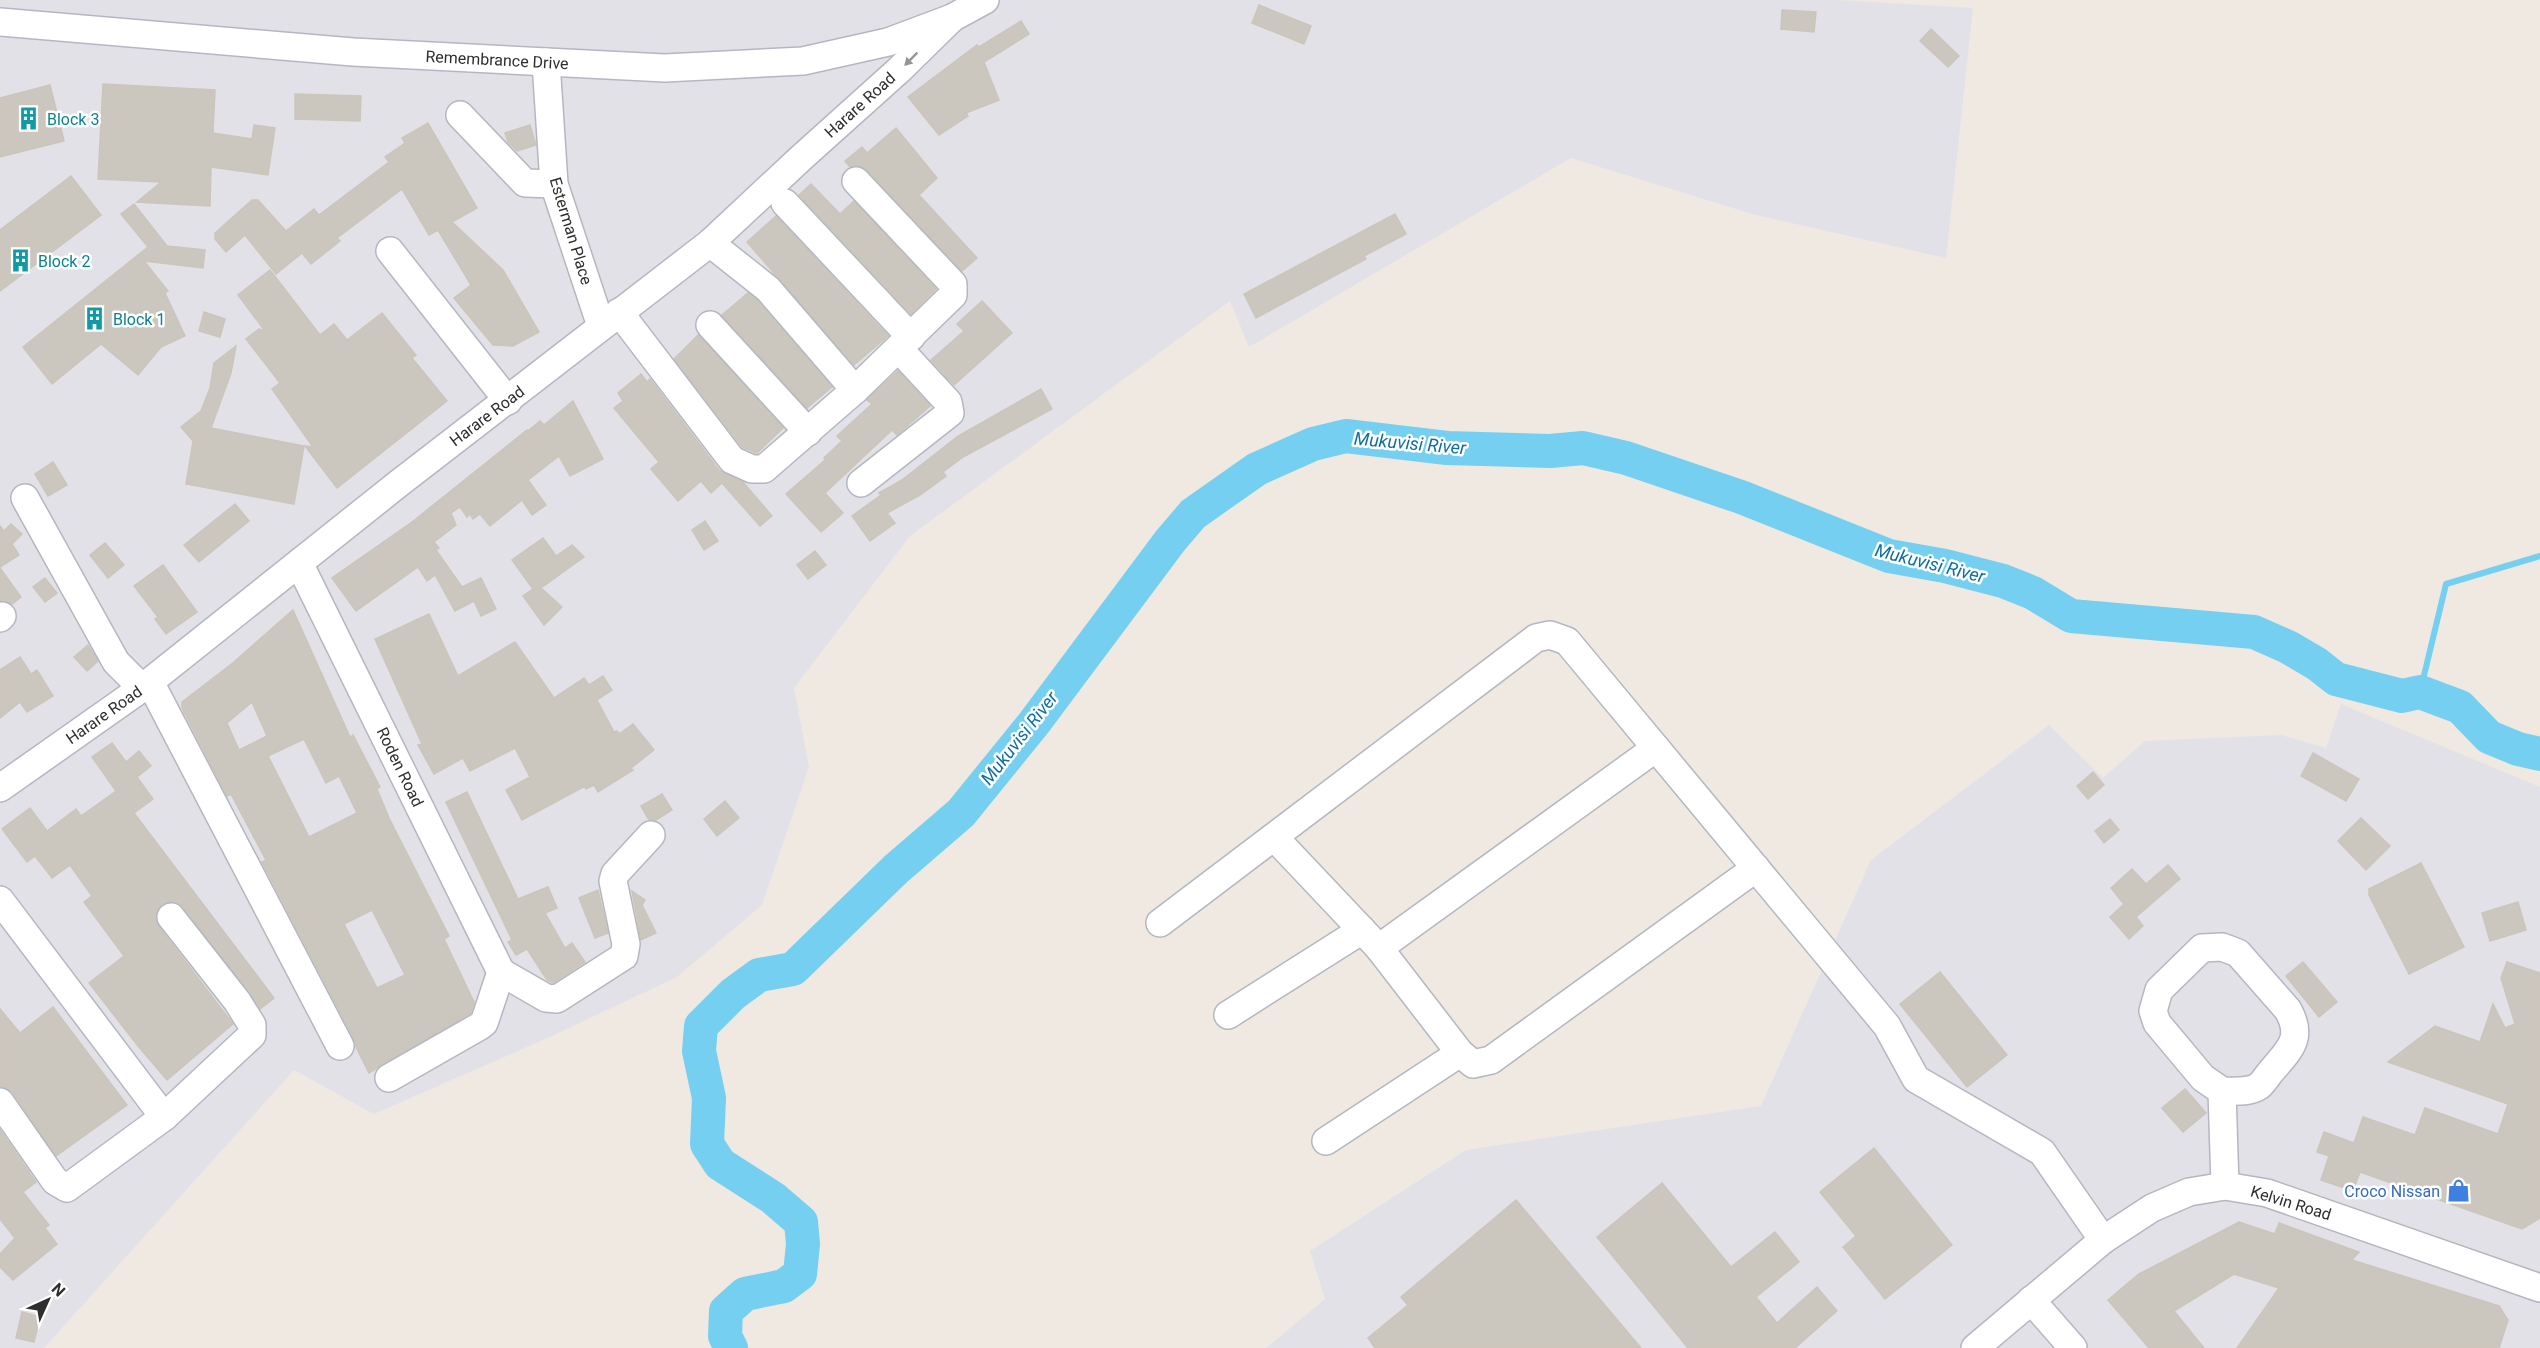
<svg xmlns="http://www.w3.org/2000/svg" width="2540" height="1348" font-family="Roboto,sans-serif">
<rect width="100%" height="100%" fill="#efe9e1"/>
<g fill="#e3e1e8">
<path d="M0 0H1838L1973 8 1946 258 1752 214 1571 158 1249 347 1230 301 910 536 794 688 809 767 762 905 677 977 552 1036 374 1114 294 1070 44 1348H0Z"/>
<path d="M2341 704 2540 787V1348H1266L1325 1299 1310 1251 1466 1150 1761 1106 1871 860 2049 725 2103 778 2145 741 2281 735 2326 748Z"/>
</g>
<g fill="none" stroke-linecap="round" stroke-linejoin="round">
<path stroke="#75cff0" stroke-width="6" d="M2420 692 2446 584 2540 556"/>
<path stroke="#75cff0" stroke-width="34" d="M731 1348 725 1336 726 1311 745 1294 784 1286 800 1274 803 1244 801 1222 773 1198 720 1164 707 1144 709 1098 699 1051 701 1026 733 994 759 975 793 969 896 869 961 813 1034 723 1170 541 1193 514 1257 469 1313 444 1346 436 1447 448 1550 451 1583 448 1626 458 1741 497 1889 556 1945 566 2003 581 2033 593 2071 616 2254 632 2288 647 2317 664 2336 679 2402 696 2420 692 2460 707 2489 737 2518 749 2540 754"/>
</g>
<g fill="#cbc7bf" stroke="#cbc5ba" stroke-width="1.5" fill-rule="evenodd">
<path d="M1259 5 1311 26 1304 44 1252 23Z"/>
<path d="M1782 10 1816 12 1814 32 1781 29Z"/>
<path d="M1021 21 1029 34 984 62 999 100 966 113 968 116 939 135 908 97 977 45 979 47Z"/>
<path d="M1931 29 1959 56 1948 67 1920 41Z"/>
<path d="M103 84 215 90 213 133 252 139 254 125 275 128 268 175 211 167 210 206 137 202 161 182 98 179Z"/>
<path d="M50 85 64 141 0 157V98Z"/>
<path d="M295 94 361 96 360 121 295 119Z"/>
<path d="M428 123 477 208 452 222 503 270 539 332 513 346 493 345 454 298 471 285 438 230 429 235 402 189 337 238 340 241 311 264 302 253 276 274 245 235 226 252 215 239V233L252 200H258L286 231 314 209 319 215 389 162 385 157 405 143 402 138Z"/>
<path d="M530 125 536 145 517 151 508 142 505 133Z"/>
<path d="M896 128 937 178 919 195 977 258 962 271 867 170 860 166 850 167 845 161 862 147 867 153Z"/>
<path d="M71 176 101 215 0 291V230Z"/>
<path d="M811 184 840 214 854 201 936 289 911 314 799 195Z"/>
<path d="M134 204 167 246 205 250 203 268 144 261 168 291 165 293 185 336 161 347 138 375 101 344 52 384 23 347 148 247 121 214Z"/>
<path d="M1395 214 1406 234 1364 256 1366 259 1256 318 1244 294Z"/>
<path d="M776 216 888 336 854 365 747 242Z"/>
<path d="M270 270 320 335 334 324 347 340 382 313 416 355 412 358 447 401 337 488 305 446 313 447 272 389 280 383 246 339 259 329 265 331 238 295Z"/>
<path d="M748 293 757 300 832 387 807 408 722 315Z"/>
<path d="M982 301 1012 333 954 385 931 360 964 331 957 324Z"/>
<path d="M204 312 225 319 220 337 199 331Z"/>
<path d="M698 335 783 428 757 453 742 447 674 359Z"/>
<path d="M236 346 231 373 211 428 304 446 294 504 186 484 193 441 181 427 201 411 210 388 214 363Z"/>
<path d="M898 371 930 406 897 435 892 430 825 493 843 513 821 532 786 494 825 460 824 458 842 441 837 436 872 404 867 400Z"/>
<path d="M641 374 647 382 650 379 719 470 743 482 772 516 760 526 722 483 711 493 701 481 678 501 651 469 659 462 614 408 623 401 618 393Z"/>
<path d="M1041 389 1052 409 963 457 943 472 946 476 920 495 887 513 895 523 870 541 852 516 881 495 879 493 902 480 958 436Z"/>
<path d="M573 401 603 459 570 476 559 456 528 480 546 505 532 515 522 500 490 526 480 514 473 519 470 514 467 517 460 507 451 513 456 525 434 542 439 548 436 550 462 587 481 578 496 609 481 616 474 601 455 611 435 575 427 581 418 567 356 611 332 578 412 522 527 430 528 431 540 421 544 425Z"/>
<path d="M53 462 67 485 48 496 35 474Z"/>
<path d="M235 504 249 521 199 562 184 545Z"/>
<path d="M705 521 718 541 704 550 692 530Z"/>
<path d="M11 524 22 534 12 544 19 555 0 567V526L4 531Z"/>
<path d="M543 538 556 556 572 545 584 557 541 588 562 607 544 625 523 596 533 589 512 560Z"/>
<path d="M105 543 124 565 108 578 90 555Z"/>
<path d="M815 551 826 565 808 579 797 565Z"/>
<path d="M163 565 197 612 166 634 155 619 158 617 134 586Z"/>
<path d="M0 568 21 597 12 604 0 601Z"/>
<path d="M45 578 57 593 45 602 33 587Z"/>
<path d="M293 610 350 737 353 735 380 787 377 789 389 818 449 936 444 939 474 1002 471 1013 369 1073 356 1047 354 1039 262 862 266 860 231 794 227 796 182 708V702L234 662ZM252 702 267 736 239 750 227 723ZM304 739 326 783 339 776 357 813 309 837 268 756ZM372 910 405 975 377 988 344 924Z"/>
<path d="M429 614 458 676 515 642 554 698 584 678 589 685 603 676 612 690 597 700 614 732 617 731 619 734 633 724 654 750 631 768 633 770 598 792 594 785 586 789 585 786 522 820 506 790 530 777 515 748 470 771 463 758 434 774 418 745 422 744 375 639Z"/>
<path d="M88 645 98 661 87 671 74 657Z"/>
<path d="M20 657 31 674 37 670 53 696 27 712 20 702 0 718V670Z"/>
<path d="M112 743 126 762 139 751 151 766 137 777 153 799 134 813 274 998 260 1009 183 907 176 902H168L162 904 156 912V920L159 927 233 1024 167 1080 138 1046 89 983 124 956 84 902 92 896 70 865 52 878 35 856 27 862 2 829 30 808 47 831 76 809 81 816 116 791 92 757Z"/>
<path d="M2313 753 2359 779 2346 801 2301 776Z"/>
<path d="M2093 772 2104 785 2088 799 2077 786Z"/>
<path d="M467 792 518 899 548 887 557 908 545 913 565 948 572 943 585 962 553 983 547 980 527 949 516 955 508 942 512 940 446 802Z"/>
<path d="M662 794 672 810 656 820H649L641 806Z"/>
<path d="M725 801 739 818 717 836 704 819Z"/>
<path d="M2361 818 2390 846 2366 870 2338 841Z"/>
<path d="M2110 819 2119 830 2104 843 2095 831Z"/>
<path d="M2421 863 2464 947 2409 974 2369 895V889Z"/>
<path d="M2168 865 2180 879 2136 917 2143 926 2129 939 2110 917 2124 904 2111 888 2132 869 2146 884Z"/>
<path d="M598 890 608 933 595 938 579 898Z"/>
<path d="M632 891 645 900 642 905 656 933 641 940Z"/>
<path d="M2518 902 2526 930 2490 941 2482 913Z"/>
<path d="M2303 962 2337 1002 2319 1017 2286 976Z"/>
<path d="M2507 962 2540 973V1218L2522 1229 2360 1172 2353 1191 2321 1180 2329 1156 2317 1152 2324 1132 2354 1143 2363 1117 2415 1135 2425 1108 2498 1134 2508 1104 2388 1062 2435 1026 2480 1042 2493 1004 2505 1028 2515 1024 2501 978Z"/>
<path d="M1940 972 2007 1055 1967 1087 1900 1004Z"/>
<path d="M53 1007 127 1105 56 1156 13 1093 7 1088 0 1086V1009L20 1033Z"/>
<path d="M2185 1089 2206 1113 2183 1132 2162 1108Z"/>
<path d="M0 1130 36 1182 23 1192 49 1225 45 1228 57 1244 13 1280 0 1267V1254L15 1238 0 1219Z"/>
<path d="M1874 1148 1952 1245 1885 1299 1843 1247 1856 1236 1820 1192Z"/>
<path d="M1662 1183 1731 1267 1775 1232 1799 1262 1756 1297 1777 1323 1817 1287 1837 1311 1795 1348H1688L1597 1237Z"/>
<path d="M1516 1200 1641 1348H1375L1368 1338 1408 1305 1401 1297Z"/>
<path d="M2239 1222 2275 1234 2279 1223 2359 1252 2352 1260 2499 1306 2508 1320 2499 1348H2237L2279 1288 2234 1274 2174 1311 2204 1348H2149L2108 1300 2139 1274Z"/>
<path d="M22 1312 40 1317 34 1342 16 1338Z"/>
</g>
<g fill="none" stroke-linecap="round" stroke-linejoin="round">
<defs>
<g id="minor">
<path d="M0 22 353 52 665 68 803 61 888 42 952 18 985 0"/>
<path d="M546 62 554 184 601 326"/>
<path d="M460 115 525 183 554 184"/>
<path d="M785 203 911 337"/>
<path d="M710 243 768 289 855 390"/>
<path d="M390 251 508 401"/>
<path d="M619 312 732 460 752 469H764L855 390 953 295V284L856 181"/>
<path d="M710 325 808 432"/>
<path d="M861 483 950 413 948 402 899 349"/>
<path d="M25 498 116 662 142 688"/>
<path d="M299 563 501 972"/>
<path d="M0 618 2 616"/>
<path d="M150 682 340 1046"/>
<path d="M0 788 142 688 398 484 710 243 801 158 899 70 952 18"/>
<path d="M1274 837 1379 948 1460 1053 1473 1064 1491 1060 1756 868"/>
<path d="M0 900 164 1117"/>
<path d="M1160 923 1536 638 1550 635 1567 641 1887 1026 1916 1079 2042 1152 2103 1240"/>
<path d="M1379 948 1656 748"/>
<path d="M501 972 546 998 557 999 624 956 626 944 613 881 615 874 651 835"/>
<path d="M1228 1015 1362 930"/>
<path d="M389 1078 480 1026 484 1023 501 972"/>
<path d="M2222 1091 2203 1078 2157 1023 2153 1011 2159 990 2202 948 2222 947 2238 953 2288 1010C2303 1037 2291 1048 2274 1068 2269 1073 2264 1082 2259 1086 2249 1093 2233 1091 2222 1091L2225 1186"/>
<path d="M0 1102 55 1181 67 1188 164 1117 252 1035V1025L237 1001 171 917"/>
<path d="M1326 1141 1460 1053"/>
<path d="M2031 1300 2073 1348"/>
<path d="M1975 1348 2103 1240 2152 1208 2189 1192 2225 1186 2267 1193 2540 1288"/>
</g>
</defs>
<use href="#minor" stroke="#b4b7c1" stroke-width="30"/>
<use href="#minor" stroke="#fff" stroke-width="27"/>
</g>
<defs><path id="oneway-solid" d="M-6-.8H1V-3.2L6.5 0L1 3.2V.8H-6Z" transform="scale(1.5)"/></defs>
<use fill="#969696" href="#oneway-solid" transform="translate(911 59) rotate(135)"/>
<defs>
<symbol id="building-bare" viewBox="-9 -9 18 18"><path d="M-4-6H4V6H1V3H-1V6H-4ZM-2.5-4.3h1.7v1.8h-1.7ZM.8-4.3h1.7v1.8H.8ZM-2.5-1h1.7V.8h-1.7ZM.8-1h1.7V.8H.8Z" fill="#0f9aa8" stroke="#fff" stroke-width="2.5" paint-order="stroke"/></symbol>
<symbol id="shop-bare" viewBox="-9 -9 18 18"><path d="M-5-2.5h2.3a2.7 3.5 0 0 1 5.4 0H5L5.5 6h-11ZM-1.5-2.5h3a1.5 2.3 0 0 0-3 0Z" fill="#3f7fe0" stroke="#fff" stroke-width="2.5" paint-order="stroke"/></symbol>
</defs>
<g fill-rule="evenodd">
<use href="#building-bare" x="12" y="102" width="33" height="33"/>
<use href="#building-bare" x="4" y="244" width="33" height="33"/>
<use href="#building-bare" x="78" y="302" width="33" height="33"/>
<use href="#shop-bare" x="2442" y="1174" width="33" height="33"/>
</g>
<g text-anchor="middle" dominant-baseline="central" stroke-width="5" stroke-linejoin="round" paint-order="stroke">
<g font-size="16" fill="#2e2e2e" stroke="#fff">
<text transform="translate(497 60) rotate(3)">Remembrance Drive</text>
<text transform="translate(860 105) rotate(-42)">Harare Road</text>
<text transform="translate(571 231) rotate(73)">Esterman Place</text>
<text transform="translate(487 416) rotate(-37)">Harare Road</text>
<text transform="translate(104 715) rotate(-35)">Harare Road</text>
<text transform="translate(400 767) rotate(64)">Roden Road</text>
<text transform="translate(2291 1203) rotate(17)">Kelvin Road</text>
</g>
<g font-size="16" fill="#0d838f" stroke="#fff" text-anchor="start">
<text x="47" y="119">Block 3</text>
<text x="38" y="261">Block 2</text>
<text x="113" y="319">Block 1</text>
</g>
<g font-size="16" fill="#366cbe" stroke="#fff" text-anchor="end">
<text x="2440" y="1191">Croco Nissan</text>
</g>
<g font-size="18" font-style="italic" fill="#0d6fa3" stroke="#fff">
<text transform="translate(1410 443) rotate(5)">Mukuvisi River</text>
<text transform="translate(1930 563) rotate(14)">Mukuvisi River</text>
<text transform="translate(1019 738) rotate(-52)">Mukuvisi River</text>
</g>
</g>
<g transform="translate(48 1300) rotate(45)" stroke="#ffffff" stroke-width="4.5" paint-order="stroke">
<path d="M0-4.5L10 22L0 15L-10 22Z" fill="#2e2e2e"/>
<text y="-9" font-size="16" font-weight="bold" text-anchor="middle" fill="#2e2e2e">N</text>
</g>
</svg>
